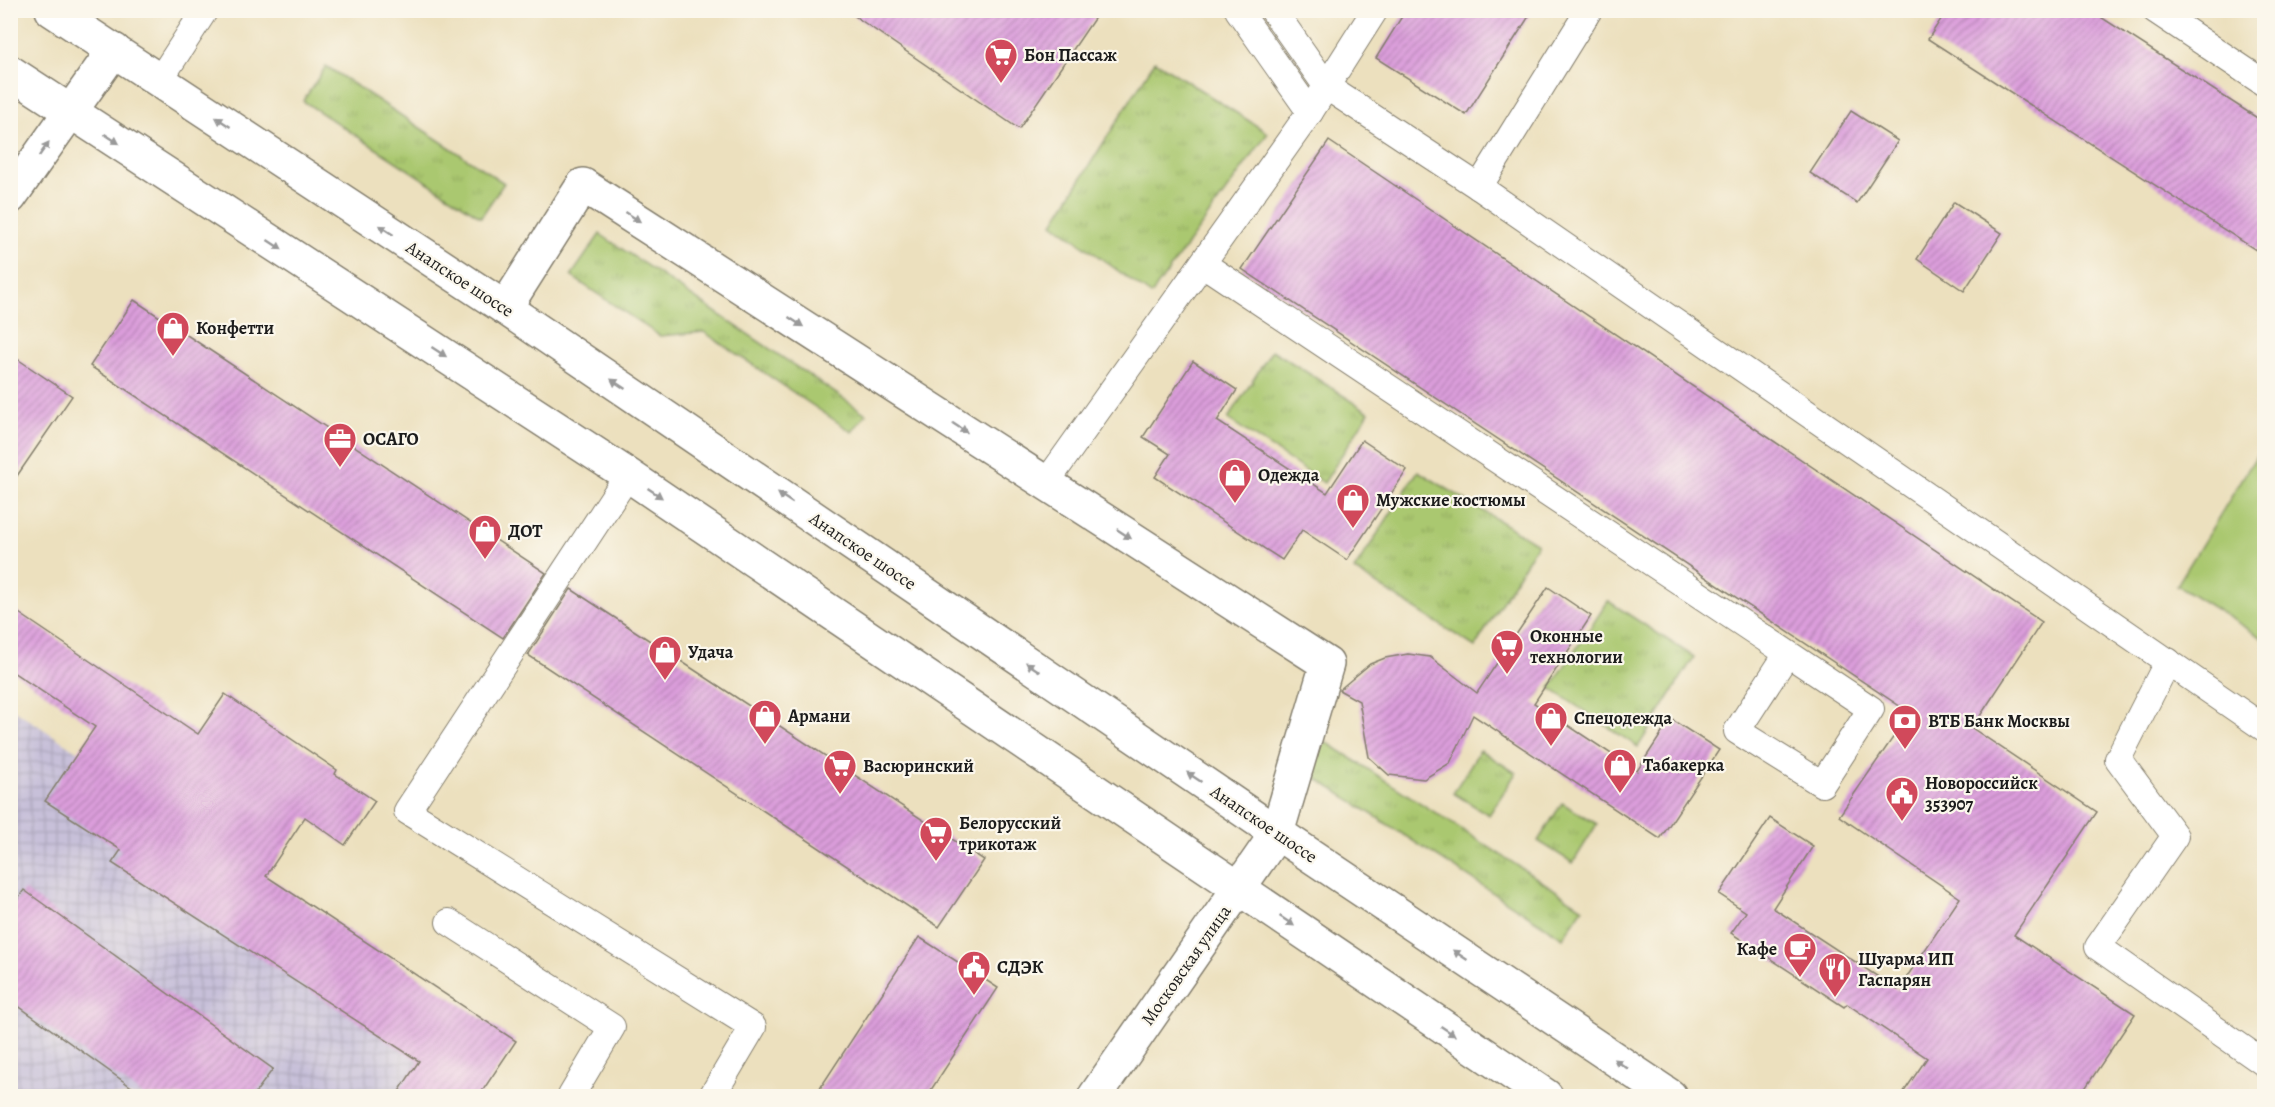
<svg xmlns="http://www.w3.org/2000/svg" width="2275" height="1107" font-family="Alegreya,serif">
<defs>
<pattern id="industrial-grid" width="8" height="8" patternUnits="userSpaceOnUse" patternTransform="scale(1.5)"><rect width="8" height="8" fill="#c7c0d9"/><path d="M0 4h8M4 0v8" fill="none" stroke="#aaa4ba"/></pattern>
<pattern id="grass-tufts" width="24" height="20" patternUnits="userSpaceOnUse" patternTransform="scale(1.5)"><rect width="24" height="20" fill="#aac870"/><path d="M3 7l-1-3M5 7V3M7 7l1-3M15 17l-1-3M17 17v-4M19 17l1-3" fill="none" stroke="#92ab60"/></pattern>
<pattern id="building-hatch" width="6" height="6" patternUnits="userSpaceOnUse" patternTransform="scale(1.5)"><rect width="6" height="6" fill="#dc9edc"/><path d="M-1 1l2-2M0 6l6-6M5 7l2-2" fill="none" stroke="#b280b2"/></pattern>
</defs>
<rect width="100%" height="100%" fill="#fbf7ec"/>
<filter id="ink" filterUnits="userSpaceOnUse"><feTurbulence type="fractalNoise" baseFrequency=".0167" numOctaves="2"/><feDisplacementMap in="SourceGraphic" scale="12" xChannelSelector="R" yChannelSelector="G"/><feConvolveMatrix kernelMatrix="1 2 1 2 8 2 1 2 1" color-interpolation-filters="sRGB"/></filter>
<filter id="wash" filterUnits="userSpaceOnUse"><feTurbulence type="fractalNoise" baseFrequency=".008" numOctaves="4" result="noise"/><feDisplacementMap in="SourceGraphic" scale="24" xChannelSelector="R" yChannelSelector="G"/><feGaussianBlur stdDeviation="1.35" result="paint"/><feColorMatrix in="noise" values="0 0 0 0 0 0 0 0 0 0 0 0 0 0 0 0 0 1.4 0 .05"/><feComposite in="paint" operator="in"/></filter>
<g filter="url(#wash)">
<rect width="100%" height="100%" fill="#ece0be"/>
<path fill="url(#industrial-grid)" d="M10 707 516 1041 479 1096H11Z"/>
<g fill="url(#grass-tufts)" stroke="#637246" stroke-width="1.5">
<path d="M1155 61 1268 133 1151 295 1053 223Z"/>
<path d="M326 66 504 183 481 217 303 101Z"/>
<path d="M600 234 866 414 852 432 704 332 660 336 571 276Z"/>
<path d="M1272 350 1369 412 1324 483 1228 419Z"/>
<path d="M1418 471 1537 544 1475 647 1354 570Z"/>
<path d="M1608 601 1694 657 1638 747 1550 688Z"/>
<path d="M1326 742 1583 908 1563 938 1305 771Z"/>
<path d="M1480 750 1516 773 1489 815 1453 793Z"/>
<path d="M1562 803 1597 824 1573 863 1538 841Z"/>
</g>
<path fill="#aac870" stroke="#637246" stroke-width="1.5" d="M2260 450 2264 453V639L2177 585Z"/>
<g id="blocks">
<g fill="url(#building-hatch)">
<path d="M846 10H1100L1019 129Z"/>
<path d="M1406 10H1533L1466 115 1376 58Z"/>
<path d="M1947 10H2090L2265 123V256L1928 39Z"/>
<path d="M1851 111 1898 141 1857 203 1810 173Z"/>
<path d="M1329 141 2042 622 1972 728 2097 812 2014 935 2135 1014 2080 1096H1901L1927 1058 1847 1004 1844 1007 1731 933 1746 912 1719 894 1770 818 1813 846 1773 908 1898 990 1960 898 1839 816 1910 713 1242 269Z"/>
<path d="M1954 202 2002 233 1964 291 1917 259Z"/>
<path d="M134 300 546 573 503 638 90 366Z"/>
<path d="M10 354 72 396 10 486Z"/>
<path d="M1193 361 1237 390 1217 421 1327 493 1362 440 1407 470 1347 560 1302 530 1282 560 1155 477 1170 454 1143 437Z"/>
<path d="M1548 587 1591 616 1534 703 1637 771 1671 719 1719 750 1660 839 1473 715 1450 763 1424 779 1389 775 1369 757 1359 701 1339 690 1370 664 1385 658 1408 654 1430 657 1477 693Z"/>
<path d="M571 589 984 860 939 927 528 655Z"/>
<path d="M10 607 198 734 225 694 337 770 335 774 375 801 345 845 305 817 266 876 516 1041 479 1096H396L419 1061 112 863 121 850 45 801 95 727 10 670Z"/>
<path d="M24 890 273 1069 253 1096H144L10 1000V909Z"/>
<path d="M919 937 998 988 927 1096H815Z"/>
</g>
</g>
</g>
<g filter="url(#ink)">
<use href="#blocks" fill-opacity="0" stroke="#847e6d" stroke-width="1.5"/>
<g fill="none" stroke-linecap="round" stroke-linejoin="round">
<defs>
<g id="service">
<path d="M1238 10 1310 112"/>
<path d="M1273 10 1327 87 1479 187 2264 728"/>
<path d="M2155 10 2264 83"/>
<path d="M159 81 205 10"/>
<path d="M1479 187 1589 10"/>
<path d="M1203 264 1871 709 1822 784 1737 731 1787 654"/>
<path d="M628 475 407 811 753 1027 712 1096"/>
<path d="M1046 483 1310 112 1375 10"/>
<path d="M2168 661 2118 759 2175 836 2098 947 2264 1063"/>
<path d="M449 922 612 1027 571 1096"/>
</g>
<g id="minor">
<path d="M10 197 114 50"/>
<path d="M505 308 583 185 1327 664 1277 833 1095 1096"/>
</g>
<g id="trunk">
<path d="M52 10 505 308 1277 833 1670 1096"/>
<path d="M10 72 628 475 1546 1096"/>
</g>
</defs>
<use href="#service" stroke="#847e6d" stroke-width="28"/>
<use href="#minor" stroke="#847e6d" stroke-width="36"/>
<use href="#trunk" stroke="#847e6d" stroke-width="36"/>
<use href="#service" stroke="#fff" stroke-width="26"/>
<use href="#minor" stroke="#fff" stroke-width="33"/>
<use href="#trunk" stroke="#fff" stroke-width="33"/>
</g>
<defs><path id="oneway-solid" d="M-6-.8H1V-3.2L6.5 0L1 3.2V.8H-6Z" transform="scale(1.5)"/></defs>
<g fill="#999">
<use href="#oneway-solid" transform="translate(223 122) rotate(-147)"/>
<use href="#oneway-solid" transform="translate(112 139) rotate(33)"/>
<use href="#oneway-solid" transform="translate(44 149) rotate(-55)"/>
<use href="#oneway-solid" transform="translate(633 217) rotate(33)"/>
<use href="#oneway-solid" transform="translate(386 230) rotate(-147)"/>
<use href="#oneway-solid" transform="translate(275 245) rotate(33)"/>
<use href="#oneway-solid" transform="translate(796 322) rotate(33)"/>
<use href="#oneway-solid" transform="translate(439 352) rotate(33)"/>
<use href="#oneway-solid" transform="translate(618 384) rotate(-146)"/>
<use href="#oneway-solid" transform="translate(960 428) rotate(33)"/>
<use href="#oneway-solid" transform="translate(655 493) rotate(34)"/>
<use href="#oneway-solid" transform="translate(785 498) rotate(-146)"/>
<use href="#oneway-solid" transform="translate(1124 534) rotate(33)"/>
<use href="#oneway-solid" transform="translate(1033 667) rotate(-146)"/>
<use href="#oneway-solid" transform="translate(1194 777) rotate(-146)"/>
<use href="#oneway-solid" transform="translate(1287 921) rotate(34)"/>
<use href="#oneway-solid" transform="translate(1460 955) rotate(-146)"/>
<use href="#oneway-solid" transform="translate(1448 1031) rotate(34)"/>
<use href="#oneway-solid" transform="translate(1621 1064) rotate(-146)"/>
</g>
</g>
<defs>
<symbol id="supermarket-pin" viewBox="-11 -11 22 30"><path d="M0 17L-7.5 6A9.5 9.5 0 1 1 7.5 6Z" fill="#d1495b" stroke="#fbf7ec"/><path d="M-6-5.5h2.5l.6 2H6L4.5 2H-2.5L-4.4-4H-6ZM-1.5 3.2a1.3 1.3 0 1 0 .1 0ZM3 3.2a1.3 1.3 0 1 0 .1 0Z" fill="#fff"/></symbol>
<symbol id="shop-pin" viewBox="-11 -11 22 30"><path d="M0 17L-7.5 6A9.5 9.5 0 1 1 7.5 6Z" fill="#d1495b" stroke="#fbf7ec"/><path d="M-5-2.5h2.3a2.7 3.5 0 0 1 5.4 0H5L5.5 6h-11ZM-1.5-2.5h3a1.5 2.3 0 0 0-3 0Z" fill="#fff"/></symbol>
<symbol id="office-pin" viewBox="-11 -11 22 30"><path d="M0 17L-7.5 6A9.5 9.5 0 1 1 7.5 6Z" fill="#d1495b" stroke="#fbf7ec"/><path d="M-6-3h4V-5.5h4V-3h4V5H-6ZM-1-4.5V-3h2v-1.5ZM-6 0V1H6V0Z" fill="#fff"/></symbol>
<symbol id="bank-pin" viewBox="-11 -11 22 30"><path d="M0 17L-7.5 6A9.5 9.5 0 1 1 7.5 6Z" fill="#d1495b" stroke="#fbf7ec"/><path d="M-6-4H6V4H-6ZM0-2.3a2.3 2.3 0 1 0 0 4.6a2.3 2.3 0 1 0 0-4.6Z" fill="#fff"/></symbol>
<symbol id="civic-pin" viewBox="-11 -11 22 30"><path d="M0 17L-7.5 6A9.5 9.5 0 1 1 7.5 6Z" fill="#d1495b" stroke="#fbf7ec"/><path d="M-.6-6.5H3V-4.5H.6V-3L4-1V1h2V6H-6V1h2V-1L-.6-3ZM-1.2 2.5V6h2.4V2.5Z" fill="#fff"/></symbol>
<symbol id="cafe-pin" viewBox="-11 -11 22 30"><path d="M0 17L-7.5 6A9.5 9.5 0 1 1 7.5 6Z" fill="#d1495b" stroke="#fbf7ec"/><path d="M-5.5-4.5H6V0H3Q3 3.5 0 3.5H-2.5Q-5.5 3.5-5.5 0ZM3-3.2v2h1.7v-2ZM-6 4.5H4V6H-6Z" fill="#fff"/></symbol>
<symbol id="restaurant-pin" viewBox="-11 -11 22 30"><path d="M0 17L-7.5 6A9.5 9.5 0 1 1 7.5 6Z" fill="#d1495b" stroke="#fbf7ec"/><path d="M-5-6h1v4h1v-4h1v4h1v-4h1v5L-1.5 .5V6h-2V.5L-5-1ZM5-6V6H3V1.5H1.5Q1.5-4 5-6Z" fill="#fff"/></symbol>
</defs>
<g fill-rule="evenodd">
<use href="#supermarket-pin" x="982" y="36" width="38" height="52"/>
<use href="#shop-pin" x="154" y="309" width="38" height="52"/>
<use href="#office-pin" x="321" y="420" width="38" height="52"/>
<use href="#shop-pin" x="1216" y="456" width="38" height="52"/>
<use href="#shop-pin" x="1334" y="481" width="38" height="52"/>
<use href="#shop-pin" x="466" y="512" width="38" height="52"/>
<use href="#supermarket-pin" x="1488" y="627" width="38" height="52"/>
<use href="#shop-pin" x="646" y="633" width="38" height="52"/>
<use href="#shop-pin" x="746" y="697" width="38" height="52"/>
<use href="#shop-pin" x="1532" y="699" width="38" height="52"/>
<use href="#bank-pin" x="1886" y="702" width="38" height="52"/>
<use href="#shop-pin" x="1601" y="746" width="38" height="52"/>
<use href="#supermarket-pin" x="821" y="747" width="38" height="52"/>
<use href="#civic-pin" x="1883" y="774" width="38" height="52"/>
<use href="#supermarket-pin" x="917" y="814" width="38" height="52"/>
<use href="#cafe-pin" x="1781" y="930" width="38" height="52"/>
<use href="#civic-pin" x="955" y="948" width="38" height="52"/>
<use href="#restaurant-pin" x="1816" y="950" width="38" height="52"/>
</g>
<g text-anchor="middle" dominant-baseline="central" stroke-width="4.5" stroke-linejoin="round" paint-order="stroke">
<g font-size="18" font-weight="bold" fill="#1c1c1c" stroke="#fbf7ec" text-anchor="start">
<text x="1024" y="55">Бон Пассаж</text>
<text x="196" y="328">Конфетти</text>
<text x="363" y="439">ОСАГО</text>
<text x="1258" y="475">Одежда</text>
<text x="1376" y="500">Мужские костюмы</text>
<text x="508" y="531">ДОТ</text>
<text x="1530" y="636">Оконные<tspan x="1530" dy="21">технологии</tspan></text>
<text x="688" y="652">Удача</text>
<text x="788" y="716">Армани</text>
<text x="1574" y="718">Спецодежда</text>
<text x="1928" y="721">ВТБ Банк Москвы</text>
<text x="1643" y="765">Табакерка</text>
<text x="863" y="766">Васюринский</text>
<text x="1925" y="783">Новороссийск<tspan x="1925" dy="21">353907</tspan></text>
<text x="959" y="823">Белорусский<tspan x="959" dy="21">трикотаж</tspan></text>
<text x="1777" y="949" text-anchor="end">Кафе</text>
<text x="1858" y="959">Шуарма ИП<tspan x="1858" dy="21">Гаспарян</tspan></text>
<text x="997" y="967">СДЭК</text>
</g>
<g font-size="18" fill="#1c1c1c" stroke="#fbf7ec">
<text transform="translate(460 279) rotate(33)">Анапское шоссе</text>
<text transform="translate(863 551) rotate(34)">Анапское шоссе</text>
<text transform="translate(1264 824) rotate(34)">Анапское шоссе</text>
<text transform="translate(1186 965) rotate(-55)">Московская улица</text>
</g>
</g>
<rect width="2275" height="1107" fill="none" stroke="#fbf7ec" stroke-width="36"/>
</svg>
